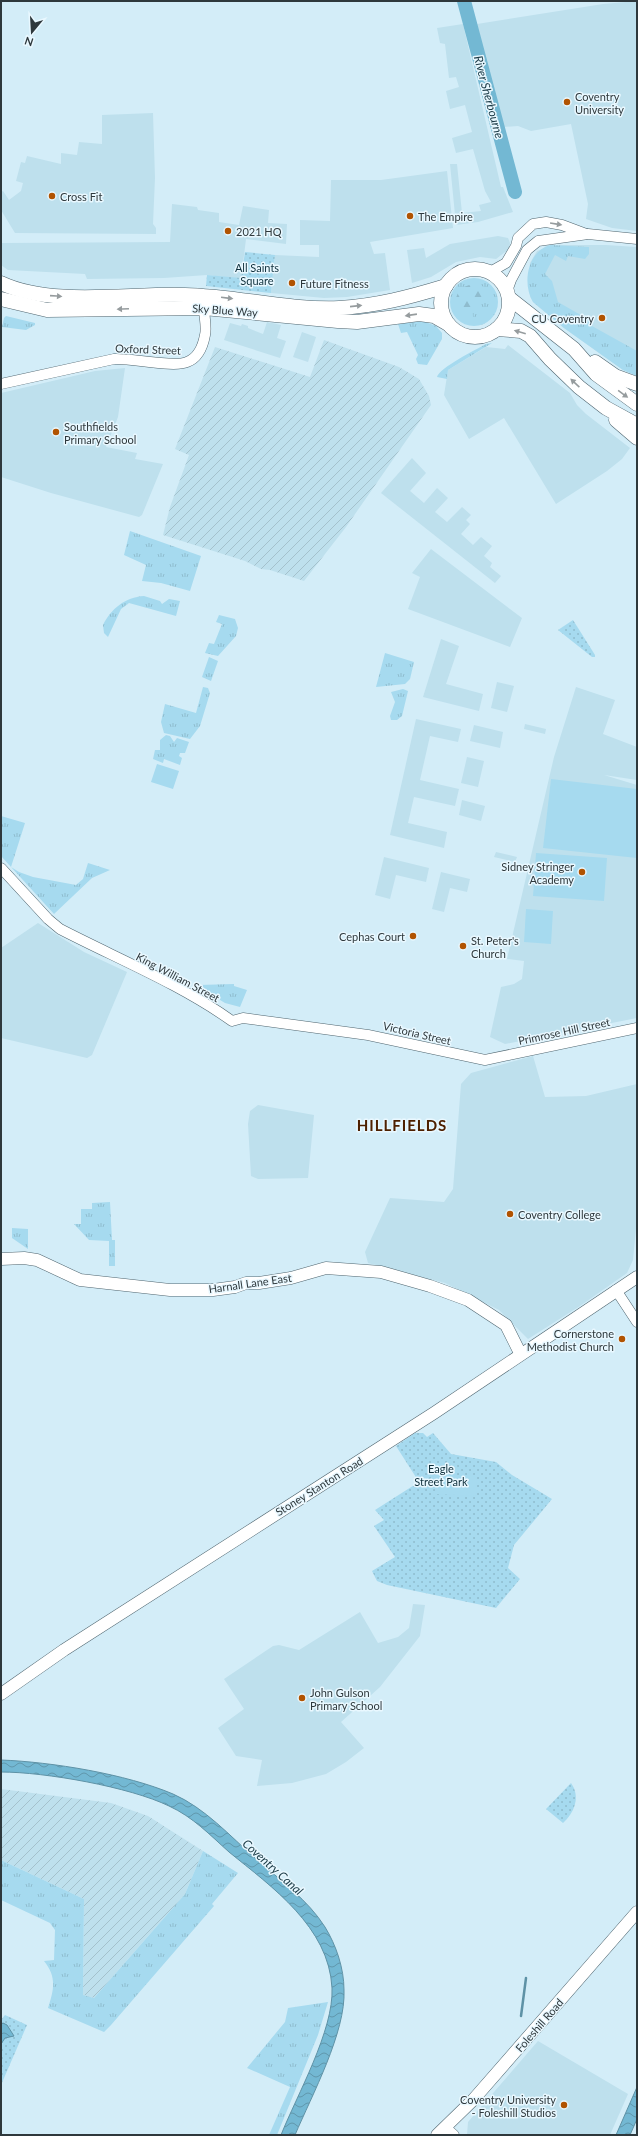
<svg xmlns="http://www.w3.org/2000/svg" width="638" height="2136" font-family="Lato,sans-serif">
<defs>
<pattern id="industrial-furrows" width="10" height="10" patternUnits="userSpaceOnUse"><rect width="10" height="10" fill="#bee0ed"/><path d="M-1 1l2-2M0 10L10 0M9 11l2-2" fill="none" stroke="#a4c1cc"/></pattern>
<pattern id="grass-tufts" width="24" height="20" patternUnits="userSpaceOnUse"><rect width="24" height="20" fill="#a6daef"/><path d="M3 7l-1-3M5 7V3M7 7l1-3M15 17l-1-3M17 17v-4M19 17l1-3" fill="none" stroke="#8fbcce"/></pattern>
<pattern id="forest-firs" width="22" height="20" patternUnits="userSpaceOnUse"><rect width="22" height="20" fill="#a6daef"/><path d="M5 1l3.5 6h-7zM16 11l3.5 6h-7z" fill="#8fbcce"/></pattern>
<pattern id="park-dots" width="8" height="8" patternUnits="userSpaceOnUse"><rect width="8" height="8" fill="#a6daef"/><path d="M2 2h.1M6 6h.1" fill="none" stroke="#8fbcce" stroke-width="1.8" stroke-linecap="round"/></pattern>
<pattern id="water-waves" width="16" height="10" patternUnits="userSpaceOnUse"><rect width="16" height="10" fill="#73b8d3"/><path d="M0 5q4-4 8 0t8 0" fill="none" stroke="#5f97ac"/></pattern>
</defs>
<rect width="100%" height="100%" fill="#d3edf8"/>
<g fill="#bee0ed">
<path d="M637 1V231L612 228 586 219 588 204 571 124 531 131 518 126 503 127 477 24 603 4Z"/>
<path d="M463 24 501 187H503L513 212 478 222 456 225 450 164H457L462 213 481 211 479 205 491 202 485 191 473 149 456 153 452 138 472 132 465 105 450 109 446 91 459 87 456 77 449 78 445 44 440 43 437 28Z"/>
<path d="M153 113 155 178 153 224 156 228V234L15 233 1 210V192L3 191 9 200 21 191 23 183 16 181 21 162 25 163 27 156 61 164V153L77 155 79 142 102 144V115Z"/>
<path d="M447 171 453 228 370 242 374 254 385 253 390 290 347 297 324 298 271 293 275 255 319 257V245H300V220L330 221 331 180H381Z"/>
<path d="M172 204 197 207 198 210 219 213V222L239 225 243 206 269 210 268 223 287 224 286 244 246 239 241 279 207 275 164 278 87 279 85 274 8 270 1 265 2 243 170 242Z"/>
<path d="M498 236 508 238 510 243 509 249 496 259 480 257 456 262 431 277 412 283 407 250 424 248 426 258 450 244Z"/>
<path d="M553 245H606L637 247V376L623 370 564 328 533 302 530 296 529 286 530 263 537 251Z"/>
<path d="M267 322 281 325 277 338 286 341 280 358 224 340 230 323 241 326 242 324 248 326V328L263 334Z"/>
<path d="M302 332 316 337 308 362 293 357Z"/>
<path d="M508 345 570 393 577 405 586 414 630 448 622 459 607 471 556 504 504 418 469 439 444 395 448 370 486 347 505 349Z"/>
<path d="M125 368 118 417 106 447 137 453 135 459 163 464 142 515 139 517 51 493 1 477V393L95 371Z"/>
<path d="M412 458 426 473 410 491 424 503 437 488 448 498 435 512 447 522 462 507 471 515 466 520 470 524 461 534 473 545 481 537 492 546 484 556 492 563 490 567 501 576 495 583 381 493Z"/>
<path d="M431 549 522 618 510 647 408 609 420 577 412 573Z"/>
<path d="M441 639 459 646 446 684 483 694 479 711 423 697Z"/>
<path d="M497 682 514 686 507 712 491 708Z"/>
<path d="M576 687 615 700 603 734 637 747V780L604 775 637 785V1018L505 1044 490 1037 501 987 514 984 522 979 524 961 507 959 554 757Z"/>
<path d="M416 719 461 729 458 742 430 736 420 780 459 789 455 806 414 797 408 823 447 832 444 848 390 835Z"/>
<path d="M525 724 546 729 545 734 524 729Z"/>
<path d="M474 725 503 732 500 748 470 741Z"/>
<path d="M467 757 484 761 478 787 461 783Z"/>
<path d="M462 800 485 806 481 821 459 815Z"/>
<path d="M496 852 517 857 515 862 494 857Z"/>
<path d="M384 857 429 868 426 882 396 875 390 899 375 895Z"/>
<path d="M441 872 470 879 467 892 450 888 444 912 432 909Z"/>
<path d="M38 923 84 952 127 972 92 1055 87 1058 1 1038V948Z"/>
<path d="M533 1056 545 1097 586 1096 637 1084V1218L633 1260 627 1273 580 1306 528 1339 499 1310 445 1283 368 1263 365 1252 390 1198 444 1202 453 1189 461 1084 471 1073Z"/>
<path d="M258 1105 314 1115 308 1178 258 1179 251 1176 248 1124 250 1111Z"/>
<path d="M413 1604 425 1605 420 1636 380 1687 341 1722 364 1748 346 1762 326 1774 292 1783 257 1786 262 1760 236 1756 218 1728 244 1709 224 1679 273 1646 279 1645 299 1650 360 1612 378 1643 398 1637 409 1628Z"/>
<path d="M538 2041 628 2094 610 2135H467L468 2122Z"/>
</g>
<g fill="url(#industrial-furrows)">
<path d="M324 340 399 367 419 379 429 396 431 405 346 527 304 581 270 570 261 569 245 561 163 535 170 507 189 455 175 449 215 347 310 377Z"/>
<path d="M1 1789 111 1803 148 1816 203 1851 185 1894 94 1998 83 1995 84 1899 1 1860Z"/>
</g>
<g fill="url(#grass-tufts)">
<path d="M550 245 589 247V254L585 259 568 256 566 261 555 255 545 274 552 281 558 302 593 322 592 326 637 351V376L623 370 564 328 533 302C522 284 527 252 550 245Z"/>
<circle cx="474" cy="302" r="24"/>
<path d="M6 316 35 323V325L26 330 2 327 4 318Z"/>
<path d="M423 321 436 326 442 333V339L427 365 418 364 416 359 418 355 407 332 401 333 398 324Z"/>
<path d="M492 343 448 370 447 379 437 377C439 368 477 349 486 344Z"/>
<path d="M130 531 201 556 190 591 161 583 142 581 146 565 124 555Z"/>
<path d="M144 596 160 601 162 604 169 599 180 601 176 616 129 603 121 609 108 637 104 633 103 625C111 609 125 597 144 596Z"/>
<path d="M219 615 235 619 238 628 236 636 218 656 205 653 209 643 214 644 222 624 216 622Z"/>
<path d="M385 653 414 662 410 679 405 684 376 687Z"/>
<path d="M209 657 218 661 211 681 202 677Z"/>
<path d="M203 687 208 688 210 693 200 726 190 739 164 733 161 722 165 704 196 713Z"/>
<path d="M403 689 408 691 402 716 397 720H391L390 716 395 702 391 692Z"/>
<path d="M166 735 170 736 174 742 177 738 189 742 185 753H180L179 756 182 758 180 765 164 759 163 763 153 759 155 750H160V740Z"/>
<path d="M1 816 25 823 11 867 19 872 33 877 76 885 83 879 88 863 110 870 92 878 54 914 1 856Z"/>
<path d="M234 984V986L247 990 240 1007 225 1003 197 986 198 985Z"/>
<path d="M110 1202 112 1240H115V1266H109V1241L89 1240 74 1224H81V1209H92V1203Z"/>
<path d="M12 1228 28 1229V1249L12 1238Z"/>
<path d="M203 1851 238 1873 212 1904 214 1906 111 2025 104 2032 48 2008C54 1990 57 1977 44 1961L54 1960 55 1930 50 1923 1 1900V1860L84 1899 83 1995 94 1998 185 1894Z"/>
<path d="M328 2002 318 2035 277 2135H269L290 2087 247 2068 285 2022 288 2008Z"/>
</g>
<path fill="url(#forest-firs)" d="M472 284 485 287 491 296V299L486 303 477 301 472 302 473 317 468 319C454 312 452 301 461 288Z"/>
<g fill="url(#park-dots)">
<path d="M245 252 275 255 271 293 206 286 207 275 241 278Z"/>
<path d="M573 620 595 655V657H592L558 630Z"/>
<path d="M415 1433H423L427 1437 433 1433 451 1454 496 1462 512 1475 552 1499 514 1545 508 1568 520 1579 496 1608 387 1585 377 1581 372 1571 395 1557 374 1526 384 1520 375 1510 419 1482 396 1446Z"/>
<path d="M571 1783C581 1797 574 1813 563 1823L546 1809Z"/>
<path d="M5 2015 27 2025 1 2085V2020Z"/>
</g>
<g fill="#a6daef">
<path d="M157 764 179 771 173 789 151 782Z"/>
<path d="M551 779 637 789V858L543 848Z"/>
<path d="M536 853 607 858 604 901 533 896Z"/>
<path d="M526 909 553 911 551 944 524 942Z"/>
<path d="M436 1475 477 1477 476 1496 435 1494Z"/>
</g>
<g fill="url(#water-waves)" stroke="#5e92a6">
<path d="M1 1760C52 1762 126 1774 173 1794 205 1808 230 1836 256 1859 280 1880 308 1900 325 1927 336 1945 344 1968 344 1990 346 2032 312 2095 295 2135H281C297 2095 334 2030 332 1988 329 1927 272 1887 229 1852 210 1835 193 1817 169 1806 130 1787 45 1772 1 1772Z"/>
<path d="M3 2023 7 2025 14 2036 5 2038 1 2044V2024Z"/>
<path d="M637 2087V2119L630 2135H616Z"/>
</g>
<g fill="none" stroke-linecap="round" stroke-linejoin="round">
<path stroke="#5e92a6" stroke-width="2.5" d="M521 2016 526 1978"/>
<path stroke="#73b8d3" stroke-width="14" d="M464 1 515 192"/>
<defs>
<g id="minor">
<path d="M490 272 506 263 516 246 518 238 533 224 546 222 562 225 586 234"/>
<path d="M507 291 511 280 527 250 538 241 588 234 637 239"/>
<path d="M1 384 114 359C132 358 174 368 187 362 198 358 203 346 205 335 207 327 204 316 204 308"/>
<path d="M1 868 48 919 60 929C118 959 180 984 232 1021L243 1018 368 1035 485 1060 637 1028"/>
<path d="M616 1290 637 1322"/>
<path d="M445 2127 454 2135"/>
</g>
<g id="major">
<path d="M1 1259 24 1258 37 1260 80 1280 170 1290H213L235 1287 246 1283H259L291 1278 326 1268 381 1272 430 1286 468 1300 506 1325 520 1353"/>
<path d="M1 1694 64 1650 434 1413 637 1277"/>
<path d="M437 2135 473 2100 637 1912"/>
</g>
<g id="highway">
<circle cx="475" cy="303" r="34"/>
<path d="M1 283C52 307 128 293 185 295 236 296 287 310 339 308 376 306 410 297 446 286"/>
<path d="M509 298 574 349 596 374 637 404"/>
<path d="M1 299 47 310 204 308 338 321 357 322 419 314 434 316 448 324"/>
<path d="M497 329 521 331 530 336 550 359 579 387 606 408 637 425"/>
<path d="M595 362 615 376 637 384"/>
<path d="M616 420 637 438"/>
</g>
</defs>
<use href="#minor" stroke="#4f656f" stroke-width="11"/>
<use href="#major" stroke="#4f656f" stroke-width="13"/>
<use href="#highway" stroke="#4f656f" stroke-width="15"/>
<use href="#minor" stroke="#fff" stroke-width="10"/>
<use href="#major" stroke="#fff" stroke-width="12"/>
<use href="#highway" stroke="#fff" stroke-width="14"/>
</g>
<defs><path id="oneway-solid" d="M-6-.8H1V-3.2L6.5 0L1 3.2V.8H-6Z"/></defs>
<g fill="#969c9e">
<use href="#oneway-solid" transform="translate(556 224) rotate(9)"/>
<use href="#oneway-solid" transform="translate(56 296) rotate(4)"/>
<use href="#oneway-solid" transform="translate(227 298) rotate(7)"/>
<use href="#oneway-solid" transform="translate(356 306) rotate(-6)"/>
<use href="#oneway-solid" transform="translate(123 309) rotate(178)"/>
<use href="#oneway-solid" transform="translate(411 315) rotate(172)"/>
<use href="#oneway-solid" transform="translate(520 332) rotate(-164)"/>
<use href="#oneway-solid" transform="translate(575 383) rotate(-137)"/>
<use href="#oneway-solid" transform="translate(623 394) rotate(36)"/>
</g>
<g fill="#b15301" stroke="#e9f8ff" stroke-width="1.5">
<circle cx="567" cy="102" r="4"/>
<circle cx="52" cy="196" r="4"/>
<circle cx="410" cy="216" r="4"/>
<circle cx="228" cy="231" r="4"/>
<circle cx="292" cy="283" r="4"/>
<circle cx="602" cy="318" r="4"/>
<circle cx="56" cy="432" r="4"/>
<circle cx="582" cy="872" r="4"/>
<circle cx="413" cy="936" r="4"/>
<circle cx="463" cy="946" r="4"/>
<circle cx="510" cy="1214" r="4"/>
<circle cx="622" cy="1339" r="4"/>
<circle cx="302" cy="1698" r="4"/>
<circle cx="564" cy="2105" r="4"/>
</g>
<g text-anchor="middle" dominant-baseline="central" stroke-width="3" stroke-linejoin="round" paint-order="stroke">
<g font-size="11" fill="#2e383c" stroke="#e9f8ff" text-anchor="start">
<text x="575" y="96">Coventry<tspan x="575" dy="13">University</tspan></text>
<text x="60" y="196">Cross Fit</text>
<text x="418" y="216">The Empire</text>
<text x="236" y="231">2021 HQ</text>
<text x="300" y="283">Future Fitness</text>
<text x="594" y="318" text-anchor="end">CU Coventry</text>
<text x="64" y="426">Southfields<tspan x="64" dy="13">Primary School</tspan></text>
<text x="574" y="866" text-anchor="end">Sidney Stringer<tspan x="574" dy="13">Academy</tspan></text>
<text x="405" y="936" text-anchor="end">Cephas Court</text>
<text x="471" y="940">St. Peter's<tspan x="471" dy="13">Church</tspan></text>
<text x="518" y="1214">Coventry College</text>
<text x="614" y="1333" text-anchor="end">Cornerstone<tspan x="614" dy="13">Methodist Church</tspan></text>
<text x="310" y="1692">John Gulson<tspan x="310" dy="13">Primary School</tspan></text>
<text x="556" y="2099" text-anchor="end">Coventry University<tspan x="556" dy="13">- Foleshill Studios</tspan></text>
</g>
<g font-size="11" fill="#0f303c" stroke="#e9f8ff">
<text x="257" y="267">All Saints<tspan x="257" dy="13">Square</tspan></text>
<text x="441" y="1468">Eagle<tspan x="441" dy="13">Street Park</tspan></text>
</g>
<g font-size="11" fill="#2e383c" stroke="#e9f8ff">
<text transform="translate(225 310) rotate(4)">Sky Blue Way</text>
<text transform="translate(148 349) rotate(2)">Oxford Street</text>
<text transform="translate(178 977) rotate(28)">King William Street</text>
<text transform="translate(564 1031) rotate(-12)">Primrose Hill Street</text>
<text transform="translate(417 1033) rotate(13)">Victoria Street</text>
<text transform="translate(250 1283) rotate(-8)">Harnall Lane East</text>
<text transform="translate(319 1486) rotate(-32)">Stoney Stanton Road</text>
<text transform="translate(539 2025) rotate(-49)">Foleshill Road</text>
</g>
<g font-size="12" font-style="italic" fill="#1a3a46" stroke="#e9f8ff">
<text transform="translate(489 97) rotate(75)">River Sherbourne</text>
<text transform="translate(273 1867) rotate(42)">Coventry Canal</text>
</g>
<g font-size="15" font-weight="bold" letter-spacing="1" fill="#4d2000" stroke="#e9f8ff">
<text x="402" y="1125">HILLFIELDS</text>
</g>
</g>
<rect width="638" height="2136" fill="none" stroke="#2e383c" stroke-width="4"/>
<g transform="translate(32 32) rotate(198)" stroke="#e9f8ff" stroke-width="3" paint-order="stroke">
<path d="M0-3L7 15L0 10L-7 15Z" fill="#2e383c"/>
<text y="-6" font-size="11" font-weight="bold" text-anchor="middle" fill="#2e383c">N</text>
</g>
</svg>
